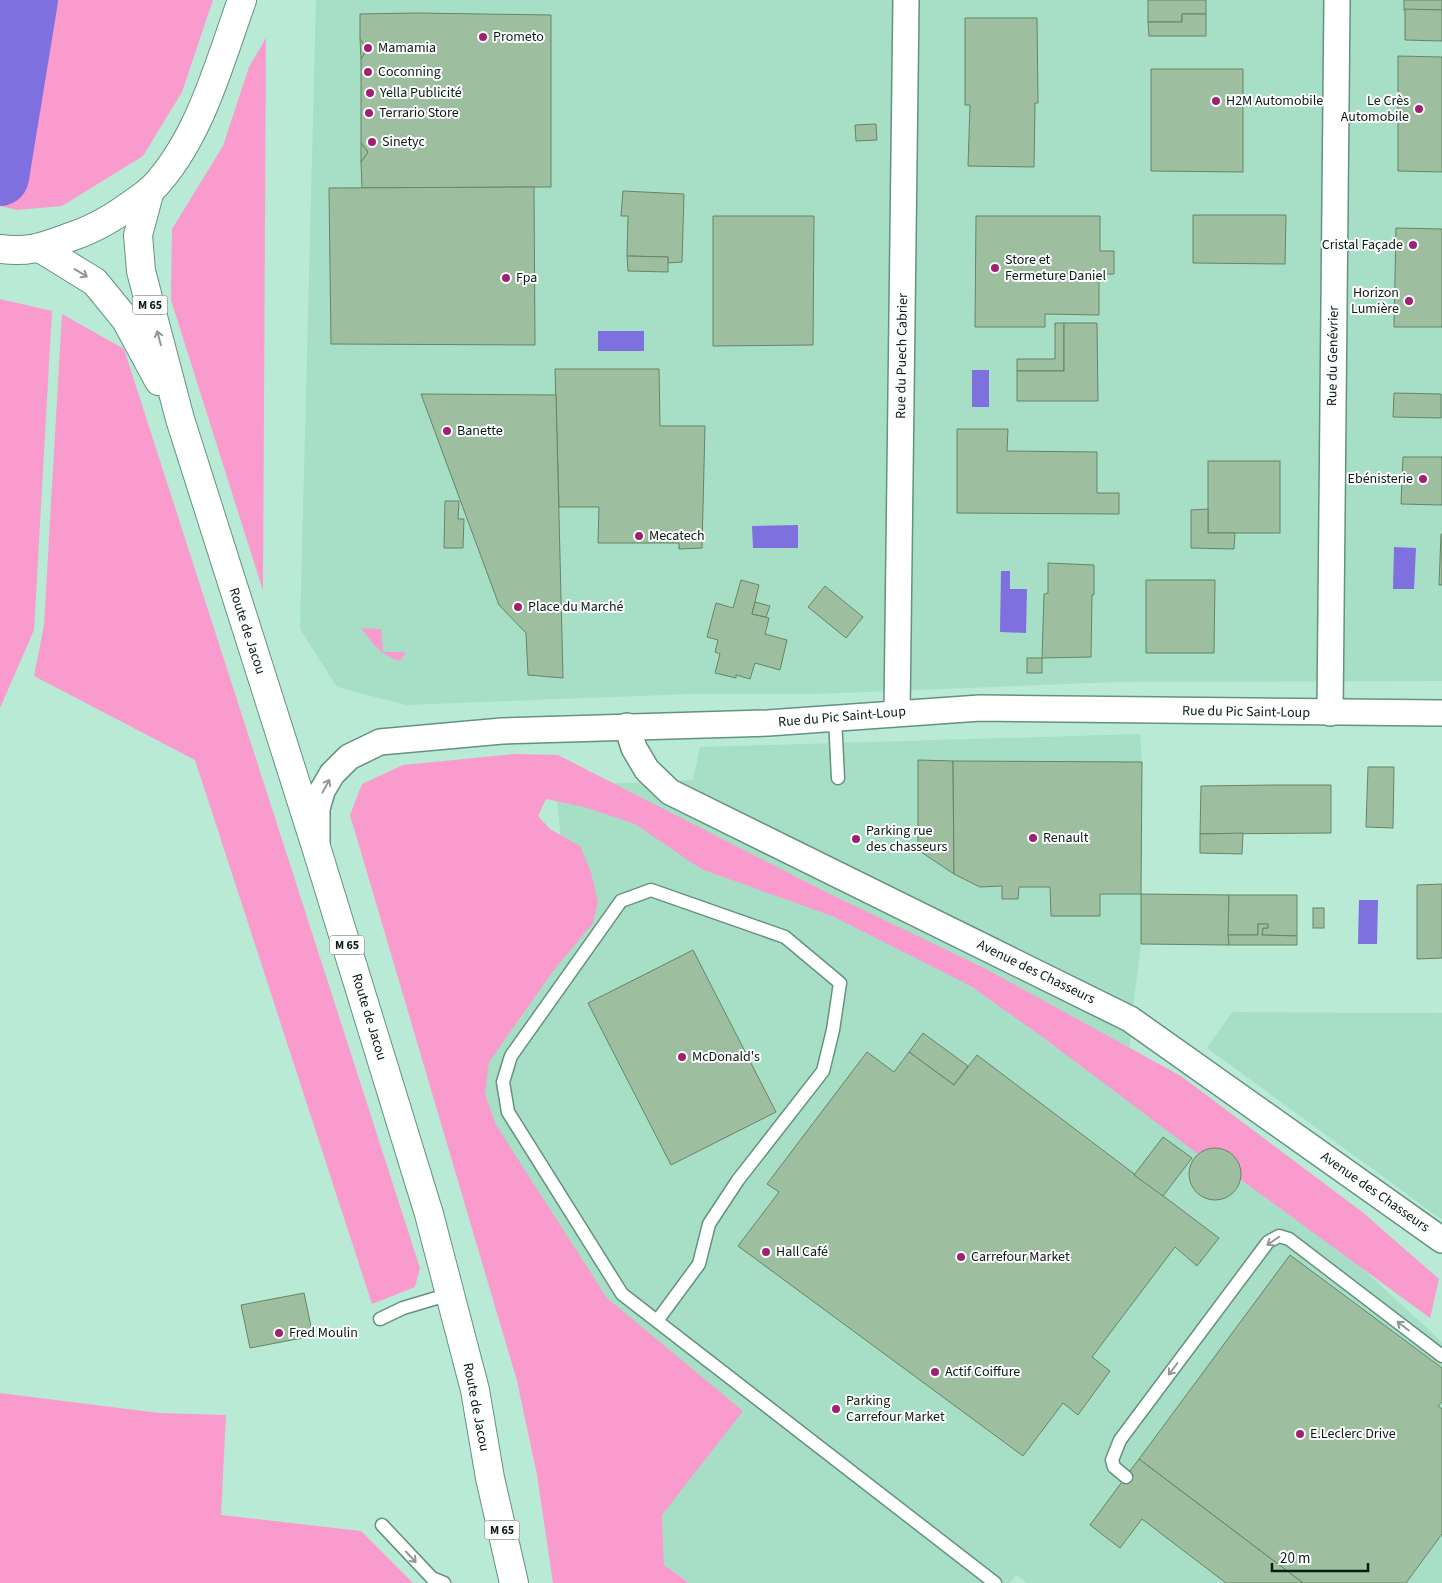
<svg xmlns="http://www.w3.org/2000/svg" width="1442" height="1583" font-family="'Source Sans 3',sans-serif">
<rect width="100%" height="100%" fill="#b9ead5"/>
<g fill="#a6dfc6">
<path d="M316 0H1442V681L1117 682 815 694H691L406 705 337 687 300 629Z"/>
<path d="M1140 734 1142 762 1141 944 1134 999 1129 1054 1442 1342V1583H1027L1016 1575 1010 1583H689L664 1565 662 1515 599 1306 484 1134 478 1058 568 924 556 786 693 780 700 747Z"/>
<path d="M1232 1012 1442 1013V1220L1207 1048Z"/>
</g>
<g fill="#fa9bce">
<path d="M0 0H213L182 92 143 156 62 206 17 210 0 206Z"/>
<path d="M266 38 263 591 171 300 172 229 223 146 249 67Z"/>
<path d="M0 299 52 311 34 630 0 708Z"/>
<path d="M62 314 124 349 420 1268 415 1287 372 1304 195 760 34 676 44 625Z"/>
<path d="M361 628 381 629 383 652H406L400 661C380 655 373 644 361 628Z"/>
<path d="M514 754 558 755 828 893 986 969 1181 1076 1361 1211 1439 1279 1430 1318 1240 1179C1242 1154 1220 1141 1198 1154L1037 1033 969 985 832 916 701 869 635 824 584 807 546 799 538 816 550 829 580 846 591 872 598 902 593 923 554 970 489 1062 485 1094 496 1125 607 1298 743 1411 662 1515 664 1565 689 1583H553L537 1475 517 1381 350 815 362 784 403 765Z"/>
<path d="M0 1393 159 1413 226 1415 221 1515 361 1531 413 1583H0Z"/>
</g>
<g fill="#7f70df">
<rect x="598" y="331" width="46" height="20"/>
<rect x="972" y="370" width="17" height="37"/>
<path d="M798 525V548H753L752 526Z"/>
<path d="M1394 547 1416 548 1414 589H1393Z"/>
<path d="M1001 571H1010V589H1027L1026 633 1000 632Z"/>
<path d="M1359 900H1378L1377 944H1358Z"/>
</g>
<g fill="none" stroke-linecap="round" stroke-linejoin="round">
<path stroke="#7f70df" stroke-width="58" d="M0 177 29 0"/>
</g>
<g fill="#9dbf9f" stroke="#658567">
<path d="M1148 0H1206V14H1182V22H1148Z"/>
<rect x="1404" y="0" width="38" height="10"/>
<path d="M1405 9 1442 10V41L1405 40Z"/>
<path d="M416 13 551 15V187L362 188 361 162 368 152 361 143V59L367 49 360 39V14Z"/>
<path d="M1182 14H1206V36H1149L1148 22H1182Z"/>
<path d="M965 18H1037L1038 103H1035L1034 167 968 166 970 105H965Z"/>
<path d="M360 39 367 49 361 59Z"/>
<path d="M1398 56 1442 57V172L1398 171Z"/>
<path d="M1151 69H1243V172L1151 171Z"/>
<path d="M876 124 877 140 856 141 855 125Z"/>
<path d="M361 143 368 152 361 162Z"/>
<path d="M534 187 535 345 331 344 329 188Z"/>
<path d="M623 191 684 194 682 262 668 263V257L627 256 628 216H621Z"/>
<path d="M1193 215H1286L1285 264 1193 263Z"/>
<path d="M713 216H814L813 345 713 346Z"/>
<path d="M976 216H1100V251H1114V274H1099V315L1045 314V327H975Z"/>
<path d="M1396 228 1442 229V327H1394Z"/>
<path d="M627 256 668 257V272L628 271Z"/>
<path d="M1055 323H1064V371H1017V359H1055Z"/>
<path d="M1064 323H1097L1098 401H1017V371H1064Z"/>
<path d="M555 369H659L660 426H705L702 548 679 549V543H598L599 507H559Z"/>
<path d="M1394 393 1441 394V418L1393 417Z"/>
<path d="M421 394 556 395 563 678 528 675 526 633 499 605Z"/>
<path d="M957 429H1008L1007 451 1097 452V493H1119V514L957 513Z"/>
<path d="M1403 457H1442V505L1401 504Z"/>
<rect x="1208" y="461" width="72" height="72"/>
<path d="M445 501H459L458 519H464L463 548H444Z"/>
<path d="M1208 509V533H1235L1234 549 1191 548V510Z"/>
<path d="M1441 534H1442V585H1439Z"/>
<path d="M1048 563 1094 565V595H1092L1091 657 1042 658 1044 594 1048 593Z"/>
<path d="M741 580 759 585 752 614 769 618 765 634 787 640 780 670 755 663 750 679 736 675V678L715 673 720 654 715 652 718 640 707 637 716 603 733 608Z"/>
<path d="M1146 580H1215L1214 653H1146Z"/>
<path d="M825 586 863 617 846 638 808 607Z"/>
<path d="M755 602 770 606 766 617 752 614Z"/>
<rect x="1027" y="658" width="15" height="15"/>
<path d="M918 760 953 761 954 874 918 850Z"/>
<path d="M953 761 1142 762 1141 894H1100V916H1051L1050 887H1019L1018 899H1002V886L980 887 954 874Z"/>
<path d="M1368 767H1394L1393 828 1366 827Z"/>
<path d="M1273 785H1331V833L1200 834 1201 786Z"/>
<path d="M1243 833 1242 854 1200 853V834Z"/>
<path d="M1442 884V958L1417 959V885Z"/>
<path d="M1141 894 1229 895V945L1141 944Z"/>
<path d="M1229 895H1297V936L1262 935 1263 928H1268V924H1258V935H1228Z"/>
<rect x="1313" y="908" width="11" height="20"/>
<path d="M1258 924H1268V928H1263L1262 935 1297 936V945H1229L1228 935H1258Z"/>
<path d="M693 950 776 1112 671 1165 588 1003Z"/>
<path d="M923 1033 968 1066 954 1085 909 1052Z"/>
<path d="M867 1052 894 1072 909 1052 954 1085 977 1055 1219 1238 1197 1266 1175 1247 1092 1357 1110 1371 1078 1415 1063 1403 1023 1456 738 1246 779 1192 767 1184Z"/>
<path d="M1163 1137 1192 1158 1163 1196 1134 1175Z"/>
<circle cx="1215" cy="1174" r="26"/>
<path d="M1290 1255 1442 1368V1402L1438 1406 1442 1409V1534L1406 1583H1303L1139 1459Z"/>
<path d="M304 1293 313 1336 250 1348 241 1305Z"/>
<path d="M1139 1459 1303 1583H1226L1142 1519 1120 1548 1090 1525Z"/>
</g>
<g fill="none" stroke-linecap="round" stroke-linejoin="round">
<defs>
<g id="service">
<path d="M835 718 838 778"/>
<path d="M380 1319 403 1308 450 1294"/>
<path d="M657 1321 699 1264 709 1224 738 1180 823 1071 833 1030 840 983 785 937 651 890 621 901 511 1056 503 1082 508 1112 622 1294 995 1583"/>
<path d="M1126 1477 1114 1467 1112 1460 1120 1440 1268 1242 1279 1236 1289 1239 1442 1356"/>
<path d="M382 1525 432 1578 444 1583"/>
</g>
<g id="minor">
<path d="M897 712 906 0"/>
<path d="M1330 713 1337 0"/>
<path d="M627 726 634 748 647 770 670 792 1130 1019 1442 1240"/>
<path d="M317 842V809L322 791 332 774 349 757 380 742 502 731 768 723 980 708 1442 713"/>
</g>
<g id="primary">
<path d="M150 190 138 235 141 271 180 419 317 850 429 1214 475 1390 490 1478 514 1583"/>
<path d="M40 248 95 282 126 320 159 381"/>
<path d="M0 249C31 253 45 246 73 236 97 228 116 216 136 201 141 198 146 194 151 190 199 141 219 64 242 0"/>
</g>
</defs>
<use href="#service" stroke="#64927e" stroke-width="15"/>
<use href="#minor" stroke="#64927e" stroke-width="28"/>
<use href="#primary" stroke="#64927e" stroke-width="30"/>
<use href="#service" stroke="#fff" stroke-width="12"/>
<use href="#minor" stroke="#fff" stroke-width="25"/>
<use href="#primary" stroke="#fff" stroke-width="28"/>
</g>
<defs><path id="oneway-shaft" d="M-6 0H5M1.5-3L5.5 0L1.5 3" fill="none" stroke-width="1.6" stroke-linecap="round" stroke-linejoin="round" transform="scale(1.25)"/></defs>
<g stroke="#909895">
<use href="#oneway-shaft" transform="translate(81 273) rotate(31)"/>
<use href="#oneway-shaft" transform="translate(159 338) rotate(-105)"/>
<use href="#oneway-shaft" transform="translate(326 786) rotate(-62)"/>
<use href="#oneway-shaft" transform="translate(1273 1241) rotate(145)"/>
<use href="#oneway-shaft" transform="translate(1403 1326) rotate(-143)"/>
<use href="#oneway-shaft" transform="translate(1173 1369) rotate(127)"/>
<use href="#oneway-shaft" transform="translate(411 1557) rotate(47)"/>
</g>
<g fill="#a02072" stroke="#fefefe" stroke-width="2">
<circle cx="483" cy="37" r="5"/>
<circle cx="368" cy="48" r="5"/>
<circle cx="368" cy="72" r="5"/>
<circle cx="370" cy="93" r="5"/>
<circle cx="1216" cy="101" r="5"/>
<circle cx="1419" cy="109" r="5"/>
<circle cx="369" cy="113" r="5"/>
<circle cx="372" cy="142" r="5"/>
<circle cx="1413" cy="245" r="5"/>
<circle cx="995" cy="268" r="5"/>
<circle cx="506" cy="278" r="5"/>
<circle cx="1409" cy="301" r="5"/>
<circle cx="447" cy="431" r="5"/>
<circle cx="1423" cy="479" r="5"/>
<circle cx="639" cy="536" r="5"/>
<circle cx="518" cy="607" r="5"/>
<circle cx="1033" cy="838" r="5"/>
<circle cx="856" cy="839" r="5"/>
<circle cx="682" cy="1057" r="5"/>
<circle cx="766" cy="1252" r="5"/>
<circle cx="961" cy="1257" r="5"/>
<circle cx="279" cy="1333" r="5"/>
<circle cx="935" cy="1372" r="5"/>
<circle cx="836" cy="1409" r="5"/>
<circle cx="1300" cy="1434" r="5"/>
</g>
<g text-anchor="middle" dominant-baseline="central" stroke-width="4" stroke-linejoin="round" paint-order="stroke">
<g fill="#fefefe" stroke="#525f5a" stroke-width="1">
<rect x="132.5" y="295.5" width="35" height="19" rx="4"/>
<rect x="329.5" y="935.5" width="35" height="19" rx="4"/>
<rect x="484.5" y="1520.5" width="35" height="19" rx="4"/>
</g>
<g font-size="12" font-weight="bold" fill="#081b14">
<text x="150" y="305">M 65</text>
<text x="347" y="945">M 65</text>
<text x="502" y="1530">M 65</text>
</g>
<g font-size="14" fill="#081b14" stroke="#fefefe" text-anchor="start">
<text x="493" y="37">Prometo</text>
<text x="378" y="48">Mamamia</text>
<text x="378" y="72">Coconning</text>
<text x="380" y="93">Yella Publicité</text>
<text x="1226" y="101">H2M Automobile</text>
<text x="1409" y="101" text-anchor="end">Le Crès<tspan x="1409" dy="16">Automobile</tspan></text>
<text x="379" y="113">Terrario Store</text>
<text x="382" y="142">Sinetyc</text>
<text x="1403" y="245" text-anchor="end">Cristal Façade</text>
<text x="1005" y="260">Store et<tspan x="1005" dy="16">Fermeture Daniel</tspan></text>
<text x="516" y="278">Fpa</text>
<text x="1399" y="293" text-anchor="end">Horizon<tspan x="1399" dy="16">Lumière</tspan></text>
<text x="457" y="431">Banette</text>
<text x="1413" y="479" text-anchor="end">Ebénisterie</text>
<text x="649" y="536">Mecatech</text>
<text x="528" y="607">Place du Marché</text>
<text x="866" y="831">Parking rue<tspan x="866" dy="16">des chasseurs</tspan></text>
<text x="1043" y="838">Renault</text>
<text x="692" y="1057">McDonald's</text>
<text x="776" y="1252">Hall Café</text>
<text x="971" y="1257">Carrefour Market</text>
<text x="289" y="1333">Fred Moulin</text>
<text x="945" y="1372">Actif Coiffure</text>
<text x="846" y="1401">Parking<tspan x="846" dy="16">Carrefour Market</tspan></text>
<text x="1310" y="1434">E.Leclerc Drive</text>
</g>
<g font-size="14" fill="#081b14" stroke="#fefefe">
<text transform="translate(902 356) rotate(-89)">Rue du Puech Cabrier</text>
<text transform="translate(1333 356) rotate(-89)">Rue du Genévrier</text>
<text transform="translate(247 631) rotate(72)">Route de Jacou</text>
<text transform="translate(1246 712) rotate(1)">Rue du Pic Saint-Loup</text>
<text transform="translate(842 717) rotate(-5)">Rue du Pic Saint-Loup</text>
<text transform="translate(1036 972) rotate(26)">Avenue des Chasseurs</text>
<text transform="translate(369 1017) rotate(73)">Route de Jacou</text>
<text transform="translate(1375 1192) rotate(35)">Avenue des Chasseurs</text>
<text transform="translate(476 1407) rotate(79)">Route de Jacou</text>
</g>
</g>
<path d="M1272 1563v8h96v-8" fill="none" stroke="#081b14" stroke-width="2.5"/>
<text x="1280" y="1563" font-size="15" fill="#081b14" stroke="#fefefe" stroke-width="4" paint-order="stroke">20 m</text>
</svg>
